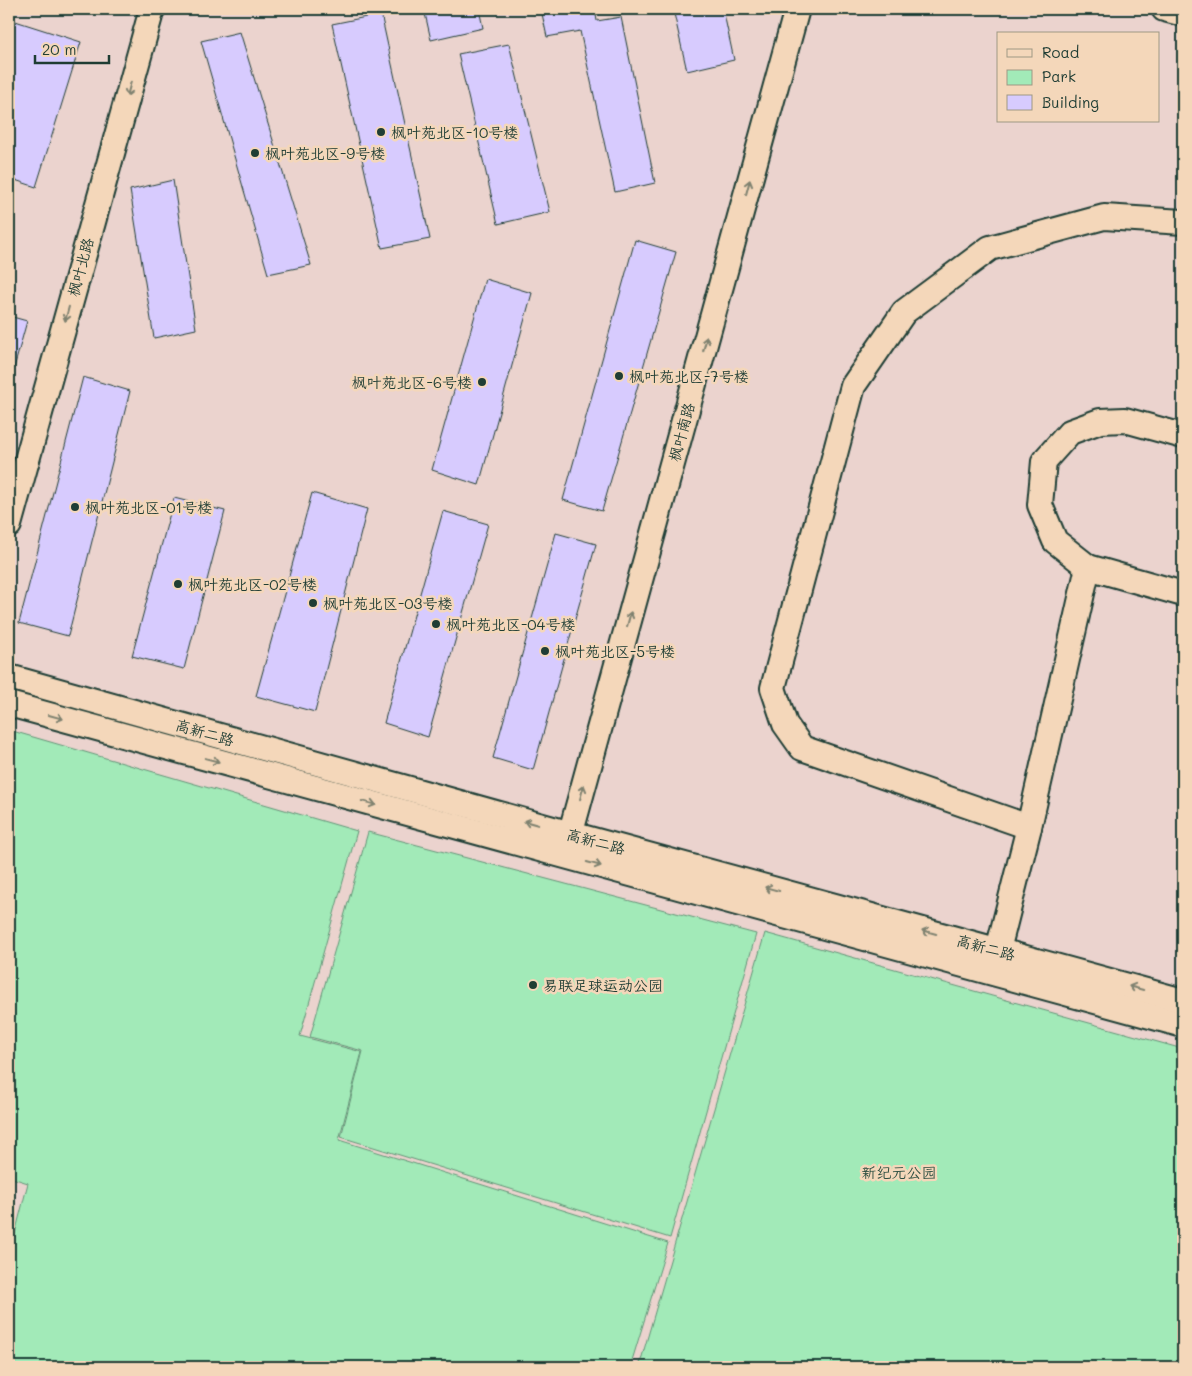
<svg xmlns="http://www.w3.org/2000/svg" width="1192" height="1376" font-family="Mali,'LXGW WenKai TC',sans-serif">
<rect width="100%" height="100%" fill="#ebd3ce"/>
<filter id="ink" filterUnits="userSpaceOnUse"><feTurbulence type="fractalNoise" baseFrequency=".02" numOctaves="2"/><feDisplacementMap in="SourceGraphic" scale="10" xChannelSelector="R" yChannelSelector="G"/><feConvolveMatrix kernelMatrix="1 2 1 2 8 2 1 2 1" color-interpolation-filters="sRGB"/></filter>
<g filter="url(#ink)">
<g fill="#a2eab8" stroke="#609476">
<path d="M9 730 357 831 300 1036 362 1052 339 1140 668 1243 630 1367H9V1257L28 1183 9 1177Z"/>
<path d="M368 832 756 934 670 1238 341 1137 363 1051 310 1037Z"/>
<path d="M765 933 1183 1049V1367H639Z"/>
</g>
<g fill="#d7cbfe" stroke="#1f3d34">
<path d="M424 9H479L483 28 431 40Z"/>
<path d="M541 9H595L597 21 621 17 655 183 615 192 580 31 547 37Z"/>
<path d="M673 9H723L734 60 687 71Z"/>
<path d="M381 14 430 239 382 248 332 24Z"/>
<path d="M9 19 81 42 36 187 9 178Z"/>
<path d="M240 32 311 265 268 274 201 41Z"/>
<path d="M509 44 550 212 498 224 458 54Z"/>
<path d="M173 180 196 329 154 338 130 190Z"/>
<path d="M635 240 676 252 602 511 563 500Z"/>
<path d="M485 279 532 293 479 485 432 470Z"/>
<path d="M9 316 27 321 9 386Z"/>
<path d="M83 377 130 391 68 636 19 623Z"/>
<path d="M312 493 367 509 315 712 256 696Z"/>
<path d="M174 498 225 511 184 669 132 656Z"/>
<path d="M443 511 488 524 428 737 384 723Z"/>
<path d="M556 533 596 544 533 770 493 758Z"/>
</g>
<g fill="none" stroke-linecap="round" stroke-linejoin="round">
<defs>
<g id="minor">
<path d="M1164 9 1183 14"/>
<path d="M1183 436 1125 420 1100 421 1070 432 1044 461 1040 505 1055 541 1088 567 1183 594"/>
<path d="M9 525 152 9"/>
<path d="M9 677 571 834 1183 1001"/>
<path d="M9 704 1183 1025"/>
<path d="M1029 827 802 748 785 724 773 688 853 386 904 312 990 248 1104 217 1183 222"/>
<path d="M566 850 797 9"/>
<path d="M998 950 1029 827 1088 567"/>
</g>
</defs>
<use href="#minor" stroke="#1f3d34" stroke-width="28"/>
<use href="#minor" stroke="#f4d7ba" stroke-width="24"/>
</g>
<defs><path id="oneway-shaft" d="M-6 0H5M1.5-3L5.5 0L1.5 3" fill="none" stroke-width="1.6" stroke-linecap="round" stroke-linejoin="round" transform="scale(1.25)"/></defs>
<g stroke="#7f8270">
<use href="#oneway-shaft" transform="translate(129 89) rotate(105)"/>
<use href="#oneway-shaft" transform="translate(748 187) rotate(-75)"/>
<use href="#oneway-shaft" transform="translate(67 314) rotate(105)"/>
<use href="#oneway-shaft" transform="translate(705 344) rotate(-75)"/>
<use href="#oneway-shaft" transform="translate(629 619) rotate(-75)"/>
<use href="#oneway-shaft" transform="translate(56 717) rotate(15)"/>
<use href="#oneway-shaft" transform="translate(212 760) rotate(15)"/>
<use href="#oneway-shaft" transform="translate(582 792) rotate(-75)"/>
<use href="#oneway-shaft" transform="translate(369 803) rotate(15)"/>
<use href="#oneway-shaft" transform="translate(531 823) rotate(-164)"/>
<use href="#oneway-shaft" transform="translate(594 864) rotate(15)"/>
<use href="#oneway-shaft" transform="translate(772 889) rotate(-165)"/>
<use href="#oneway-shaft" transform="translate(929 932) rotate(-165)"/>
<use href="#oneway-shaft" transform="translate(1136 988) rotate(-165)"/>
</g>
</g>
<g fill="#1f3d34" stroke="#f4d7ba" stroke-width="2">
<circle cx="381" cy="132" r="5"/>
<circle cx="255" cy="153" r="5"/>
<circle cx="619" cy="376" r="5"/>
<circle cx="482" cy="382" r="5"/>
<circle cx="75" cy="507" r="5"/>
<circle cx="178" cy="584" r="5"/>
<circle cx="313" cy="603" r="5"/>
<circle cx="436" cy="624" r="5"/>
<circle cx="545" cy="651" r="5"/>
<circle cx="533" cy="985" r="5"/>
</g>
<g text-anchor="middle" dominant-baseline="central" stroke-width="5" stroke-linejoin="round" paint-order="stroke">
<g font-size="15" fill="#1f3d34" stroke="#f4d7ba" text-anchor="start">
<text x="391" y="132">枫叶苑北区-10号楼</text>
<text x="265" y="153">枫叶苑北区-9号楼</text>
<text x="629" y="376">枫叶苑北区-7号楼</text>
<text x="472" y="382" text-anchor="end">枫叶苑北区-6号楼</text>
<text x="85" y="507">枫叶苑北区-01号楼</text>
<text x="188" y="584">枫叶苑北区-02号楼</text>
<text x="323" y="603">枫叶苑北区-03号楼</text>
<text x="446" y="624">枫叶苑北区-04号楼</text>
<text x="555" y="651">枫叶苑北区-5号楼</text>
<text x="543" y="985">易联足球运动公园</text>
</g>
<g font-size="15" fill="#1f3d34" stroke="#f4d7ba">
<text transform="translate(80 267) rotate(-75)">枫叶北路</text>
<text transform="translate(681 432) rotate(-75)">枫叶南路</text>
<text transform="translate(205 732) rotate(16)">高新二路</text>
<text transform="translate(596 841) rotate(15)">高新二路</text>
<text transform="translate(986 947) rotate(15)">高新二路</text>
</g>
<g font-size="15" fill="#2c4e41" stroke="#f4d7ba">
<text x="899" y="1172">新纪元公园</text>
</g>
</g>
<rect width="1192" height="1376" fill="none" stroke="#f4d7ba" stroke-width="30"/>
<rect x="15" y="15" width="1162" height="1346" fill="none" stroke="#1f3d34" stroke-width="2" filter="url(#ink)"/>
<rect x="997" y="32" width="162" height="90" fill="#f4d7ba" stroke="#9f9984"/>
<rect x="1007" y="49" width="25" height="8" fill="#f4d7ba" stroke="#9f9984"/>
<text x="1042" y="58" font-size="15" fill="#1f3d34">Road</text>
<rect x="1007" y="70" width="25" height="15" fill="#a2eab8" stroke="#9f9984"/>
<text x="1042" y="82" font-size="15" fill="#1f3d34">Park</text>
<rect x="1007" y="95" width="25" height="15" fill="#d7cbfe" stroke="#9f9984"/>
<text x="1042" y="108" font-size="15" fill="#1f3d34">Building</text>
<path d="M35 55v8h74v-8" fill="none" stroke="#1f3d34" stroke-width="2.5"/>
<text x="42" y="55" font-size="15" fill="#1f3d34" stroke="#f4d7ba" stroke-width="4" paint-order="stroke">20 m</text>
</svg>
